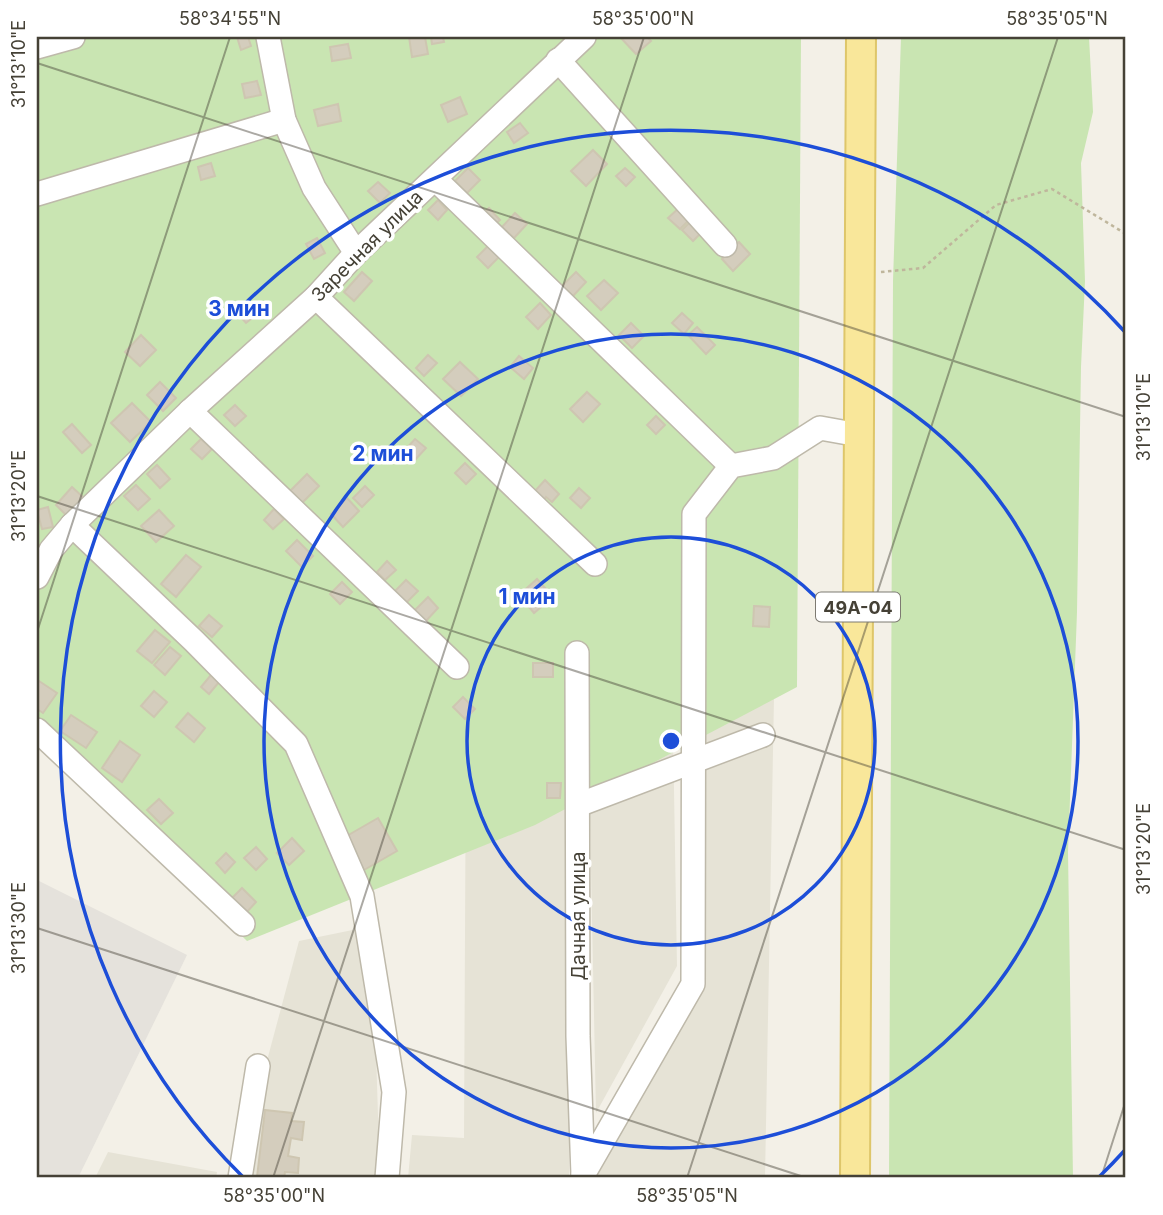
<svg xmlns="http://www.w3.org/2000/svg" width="1163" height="1215" font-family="Inter,sans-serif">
<rect width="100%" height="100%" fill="#f3f0e7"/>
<g fill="#e6e3d6">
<path d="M778 485 765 1178H596L705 983 699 527Z"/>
<path d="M670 553 677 966 596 1113 586 626Z"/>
<path d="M569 668V1178H408L412 1135 464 1138 466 732Z"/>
<path d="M372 926 380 1178H247L261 1083 299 941Z"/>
<path d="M108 1152 217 1172 216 1178H95Z"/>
</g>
<path fill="#e5e2dc" d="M37 880 187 955 78 1178H37Z"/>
<g fill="#c9e5b2">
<path d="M37 37H801L797 687 535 825 247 941 37 735Z"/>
<path d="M901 37H1089L1093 112 1081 163 1085 281 1081 367 1077 612 1068 852 1073 1178H889L893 281Z"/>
</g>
<g fill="#d4cdbd" stroke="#cec6b1" stroke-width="2">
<path d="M237 37H248L251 46 241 50Z"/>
<path d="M409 37H425L428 54 412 57Z"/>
<path d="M431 37H443L444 42 432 44Z"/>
<path d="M620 37H647L651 41 636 54Z"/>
<path d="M348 44 351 58 332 61 330 47Z"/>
<path d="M257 81 261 95 245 98 242 84Z"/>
<path d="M460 97 467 114 448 122 441 105Z"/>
<path d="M338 104 341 121 318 126 314 110Z"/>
<path d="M520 123 528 133 514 143 507 132Z"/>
<path d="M593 150 607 164 586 186 571 171Z"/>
<path d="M211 163 215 176 201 180 198 167Z"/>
<path d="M468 168 480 180 467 193 455 181Z"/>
<path d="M625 168 635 177 626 186 616 176Z"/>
<path d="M378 182 390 193 380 203 368 191Z"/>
<path d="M438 200 447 210 438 220 428 210Z"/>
<path d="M489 208 500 220 492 227 481 216Z"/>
<path d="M679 208 690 219 680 229 668 218Z"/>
<path d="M515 213 527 224 514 238 502 227Z"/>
<path d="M693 219 704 230 693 241 682 230Z"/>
<path d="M317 238 325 253 314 259 306 244Z"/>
<path d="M739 242 750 254 733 271 722 259Z"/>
<path d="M488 246 499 257 488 268 477 257Z"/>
<path d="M362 272 372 281 354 301 344 292Z"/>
<path d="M576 272 586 282 573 296 562 286Z"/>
<path d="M604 280 618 293 601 310 587 296Z"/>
<path d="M540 303 551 315 538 329 526 317Z"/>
<path d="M248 305 256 315 246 323 238 314Z"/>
<path d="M682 313 693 323 684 334 672 323Z"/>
<path d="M631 323 644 336 632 348 619 335Z"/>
<path d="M697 327 715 345 706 354 688 335Z"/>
<path d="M141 335 156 350 140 366 125 352Z"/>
<path d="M428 355 437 363 424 376 416 368Z"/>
<path d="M519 356 533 368 524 379 510 367Z"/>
<path d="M460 362 478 379 461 396 443 379Z"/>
<path d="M160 382 176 398 163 411 147 395Z"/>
<path d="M587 392 600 404 583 422 570 409Z"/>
<path d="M132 403 151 422 130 442 111 423Z"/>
<path d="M235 405 246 416 235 426 224 415Z"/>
<path d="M656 416 665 425 656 434 647 425Z"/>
<path d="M72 424 91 445 82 453 63 432Z"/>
<path d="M201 439 212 449 202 459 191 449Z"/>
<path d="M415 439 426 448 414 461 404 451Z"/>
<path d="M465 463 476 474 466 484 455 473Z"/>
<path d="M157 465 170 479 160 488 147 474Z"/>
<path d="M307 474 319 486 302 503 290 491Z"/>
<path d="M545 480 559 494 552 502 546 497 544 500 535 491Z"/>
<path d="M136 485 150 499 138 510 124 496Z"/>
<path d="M365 486 374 495 362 507 353 498Z"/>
<path d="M72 487 84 498 67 516 56 505Z"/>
<path d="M579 488 590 498 581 508 570 498Z"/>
<path d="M347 498 359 511 343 527 331 514Z"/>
<path d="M48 507 53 527 42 529 37 510Z"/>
<path d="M274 509 284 519 273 529 264 520Z"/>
<path d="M159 510 174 526 156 542 141 526Z"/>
<path d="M297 540 313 556 302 567 286 551Z"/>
<path d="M186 555 201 567 176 597 161 584Z"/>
<path d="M387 561 396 570 385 580 377 572Z"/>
<path d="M537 579 553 597 534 613 519 595Z"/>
<path d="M406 580 418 591 406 603 395 591Z"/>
<path d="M342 582 352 592 340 604 330 594Z"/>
<path d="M428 597 438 608 425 622 414 611Z"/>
<path d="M754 606 770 607 769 627 753 626Z"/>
<path d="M209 615 222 626 212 637 199 626Z"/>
<path d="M155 630 170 642 152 663 137 651Z"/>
<path d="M170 647 181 656 165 675 154 665Z"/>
<rect x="533" y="663" width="20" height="14"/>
<path d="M211 675 219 682 209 694 201 687Z"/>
<path d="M39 681 57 693 43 713 37 709V684Z"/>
<path d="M154 691 167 702 154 717 141 706Z"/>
<path d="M463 697 475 709 465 719 453 707Z"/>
<path d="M188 713 205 728 194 742 176 727Z"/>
<path d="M71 715 97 732 86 748 60 731Z"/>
<path d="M120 741 140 755 122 782 102 768Z"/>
<path d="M547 783H561L560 798H547Z"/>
<path d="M159 799 173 813 161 824 147 810Z"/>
<path d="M378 818 397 851 364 870 345 837Z"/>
<path d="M292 838 304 851 289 865 277 853Z"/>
<path d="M256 847 267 859 256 870 244 858Z"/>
<path d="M226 853 235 862 225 873 216 863Z"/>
<path d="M242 888 256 902 246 913 232 898Z"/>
<path d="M265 1110 292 1113 291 1121 304 1122 302 1140 291 1138 288 1156 299 1158 298 1173 285 1172 284 1178 257 1177Z"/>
</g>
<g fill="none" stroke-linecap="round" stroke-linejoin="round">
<defs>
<g id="minor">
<path d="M268 37 284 120 314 188 356 253"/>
<path d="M37 47 73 37"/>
<path d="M558 60 725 245"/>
<path d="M435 179 731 466"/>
<path d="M37 194 284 120"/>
<path d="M316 297 595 564"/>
<path d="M190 411 457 667"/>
<path d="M72 525 194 641 296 744 362 896 394 1092 387 1178"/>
<path d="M37 577 51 550 72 525 190 411 316 297 356 253 584 37"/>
<path d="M577 653 578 1036 583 1175"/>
<path d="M37 730 243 924"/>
<path d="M578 805 763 735"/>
<path d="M583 1175 693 984 694 514 731 466 773 458 820 428 859 435"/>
<path d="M240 1178 258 1066"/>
</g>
<path id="major" d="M855 1178 861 37"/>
</defs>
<use href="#minor" stroke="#beb9aa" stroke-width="26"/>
<use href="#major" stroke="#dec66a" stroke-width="32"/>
<path stroke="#bfb69c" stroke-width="2.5" stroke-dasharray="3.5 3.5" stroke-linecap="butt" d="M881 272 923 268 996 205 1052 189 1126 234"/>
<use href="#minor" stroke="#fff" stroke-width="23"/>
<use href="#major" stroke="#f9e79a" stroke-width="28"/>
</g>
<path fill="none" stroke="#454136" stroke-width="2" stroke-opacity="0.45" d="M37 63 1126 417M37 496 1126 850M37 632 230 37M37 928 807 1178M273 1178 644 37M687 1178 1058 37M1101 1178 1126 1100"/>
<g fill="none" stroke="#1d4ed8" stroke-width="3.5">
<circle cx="671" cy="741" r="204"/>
<circle cx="671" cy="741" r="407"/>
<path d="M1125 1150A611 611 0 0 1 1099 1177M243 1177A611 611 0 1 1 1125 332"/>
</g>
<g text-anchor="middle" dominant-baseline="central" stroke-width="7" stroke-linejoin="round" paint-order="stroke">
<rect fill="#fff" stroke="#7d7a72" stroke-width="2" x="816" y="592.5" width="84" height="29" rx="5"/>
<g font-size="18" font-weight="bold" fill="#454136">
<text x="858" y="607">49А-04</text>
</g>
<g font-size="19" fill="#454136" stroke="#fff">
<text transform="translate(367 246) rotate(-45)">Заречная улица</text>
<text transform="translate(578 916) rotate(-90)">Дачная улица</text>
</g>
</g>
<circle cx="671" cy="741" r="10" fill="#1d4ed8" stroke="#fff" stroke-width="3.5"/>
<g font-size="21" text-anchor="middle" font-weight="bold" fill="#1d4ed8" stroke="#fff" stroke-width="7" stroke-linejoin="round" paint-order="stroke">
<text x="239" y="316">3 мин</text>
<text x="383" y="461">2 мин</text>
<text x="527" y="604">1 мин</text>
</g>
<rect width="1163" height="1215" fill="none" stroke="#ffffff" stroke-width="77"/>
<rect x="38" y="38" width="1086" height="1138" fill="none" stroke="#454136" stroke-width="2.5"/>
<g font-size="18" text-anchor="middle" fill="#454136">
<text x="230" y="25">58°34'55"N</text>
<text x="643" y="25">58°35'00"N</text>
<text x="1057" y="25">58°35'05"N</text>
<text transform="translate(19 64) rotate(-90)" y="6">31°13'10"E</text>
<text transform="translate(1144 417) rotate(-90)" y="6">31°13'10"E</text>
<text transform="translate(19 496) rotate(-90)" y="6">31°13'20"E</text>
<text transform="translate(1144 849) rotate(-90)" y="6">31°13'20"E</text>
<text transform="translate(19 928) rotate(-90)" y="6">31°13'30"E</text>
<text x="274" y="1202">58°35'00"N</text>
<text x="687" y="1202">58°35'05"N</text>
</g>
</svg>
